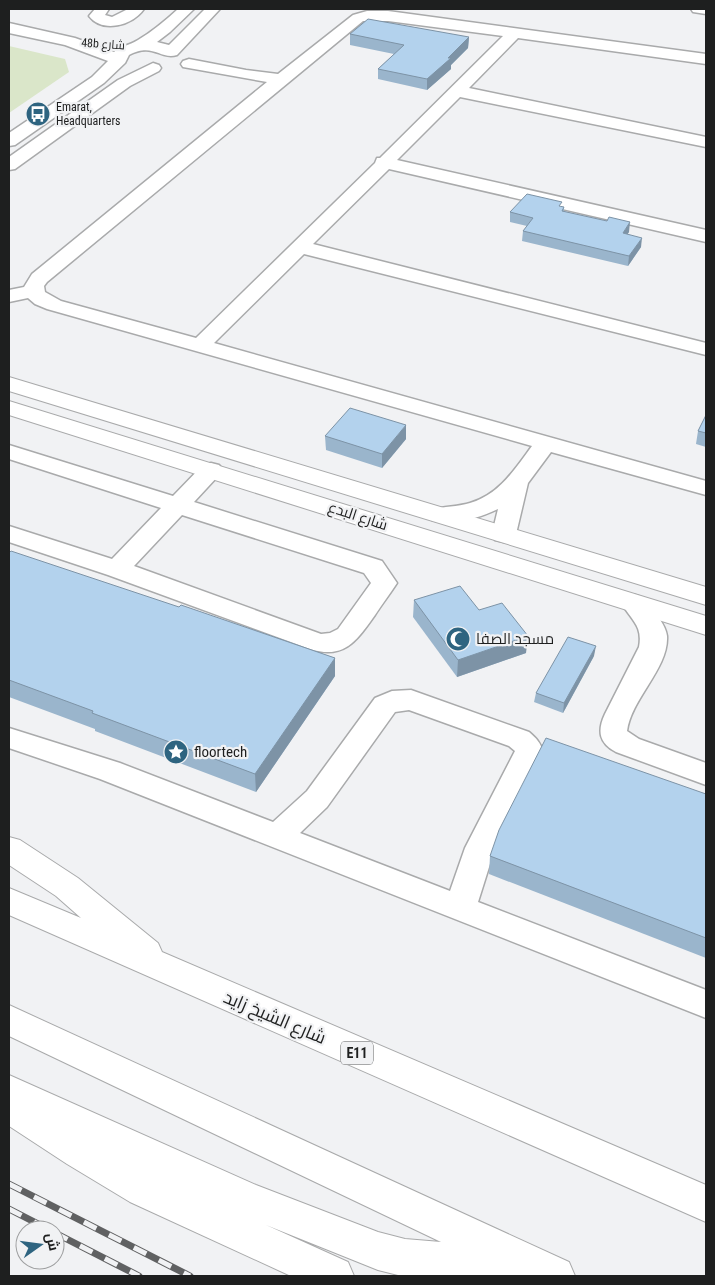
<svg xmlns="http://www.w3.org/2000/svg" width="715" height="1285" font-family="'Roboto Condensed',Cairo,sans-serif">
<rect width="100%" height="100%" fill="#f1f2f4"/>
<path fill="#dae6c9" d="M9 46 65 59 69 72 9 113Z"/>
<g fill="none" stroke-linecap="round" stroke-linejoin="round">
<defs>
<g id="minor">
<path d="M95 9H109L105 15 112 17 128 9H144C133 25 103 34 89 16Z"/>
<path d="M178 9H194L170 32 157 42 169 45 205 9H220L177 55C160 60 153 42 129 55L125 63 104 83 15 145 9 146V133L92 77 108 61 65 45 9 33V23L75 38 114 52C121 46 130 45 138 40 153 31 166 20 178 9Z"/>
<path d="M691 9H706V14L693 12Z"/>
<path d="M367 11H388L706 54V64L518 38 469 88 706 137V147L460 97 397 160 706 230V242L389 169 313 244 706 343V355L304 254 214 343 706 481V495L551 452 528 483 516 534 513 540 504 542 495 540 492 534 498 509C479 518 453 526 432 520L428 515 432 510C444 506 457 507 470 503 499 495 515 469 532 446L47 309 35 304 28 298 9 302V290L24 287 32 274 267 82 183 67 181 64 183 61 189 59 246 70 278 74 353 15ZM363 21H388L503 36 380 158H377L375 163 196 338 61 301 45 292 44 286 47 282Z"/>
<path d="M153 63 159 65 161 68 159 71 130 86 15 169 9 170V157L118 80Z"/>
<path d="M9 445 173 496 203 465 211 463 219 465 223 470 219 475 194 502 382 561 397 583C390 594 382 604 375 615 357 640 345 660 310 649L108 575 9 542V526L112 559 161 508 9 459ZM182 515 364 573 371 583 338 629 330 633 321 634 134 566Z"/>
<path d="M635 595C646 598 651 605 657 615 661 621 666 628 667 636 669 668 631 699 627 731L639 739 706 763V785L616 752C599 743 597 731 605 714L639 647C643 626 632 621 622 604L626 598Z"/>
<path d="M411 690 529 732C536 738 541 743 543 752L495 848 478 902 706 990V1018L100 779 9 748V728L120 763 273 822 307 791 375 698 392 691ZM409 710 509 746 515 751 465 848 450 891 300 833 327 807 395 712Z"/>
</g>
<g id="major">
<path d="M9 377 706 587V605L9 391Z"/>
<path d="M9 401 706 616V635L9 415Z"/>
</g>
<g id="highway">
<path d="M9 837 20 840 78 878 158 943 162 952 706 1185V1222L9 915V888L81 918 56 896 9 865Z"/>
<path d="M9 1005 569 1262 575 1276H402L378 1270 266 1225 348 1262 354 1276H291L130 1202 67 1164 9 1126V1075L256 1185 378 1232 405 1239 441 1242 9 1036Z"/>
</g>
</defs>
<use href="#minor" stroke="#a9aaab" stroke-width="3"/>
<use href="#major" stroke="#a9aaab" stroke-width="2"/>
<use href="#highway" stroke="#a9aaab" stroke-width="2"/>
<use href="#minor" fill="#fff" fill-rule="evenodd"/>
<use href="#major" fill="#fff" fill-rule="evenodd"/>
<use href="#highway" fill="#fff" fill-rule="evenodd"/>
<defs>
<g id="rail">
<path d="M9 1184 190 1276"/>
<path d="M9 1209 50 1230"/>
<path d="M55 1233 139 1276"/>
</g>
</defs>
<use href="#rail" stroke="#606162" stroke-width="7"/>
<use href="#rail" stroke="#f1f2f4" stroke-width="5" stroke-dasharray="14" stroke-linecap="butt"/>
</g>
<g fill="#9ab5cc">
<path d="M350 34 469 37 468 48 451 65V69L427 90 378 79V69L394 54 350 45Z"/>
<path d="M562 207H564V211L629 232 627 234 641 247 628 266 522 241 523 231 527 226 510 222V212Z"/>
<path d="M706 415V447L696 444 698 431Z"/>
<path d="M325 436 406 439 382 468 326 450Z"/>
<path d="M9 553 335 658V676L256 792 95 731V729L9 697Z"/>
<path d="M414 600 479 610 526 653 457 677 413 617Z"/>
<path d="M594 656 563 713 534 702 536 693Z"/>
<path d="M706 794V958L489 874 490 856Z"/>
</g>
<g fill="#7d93a6">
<path d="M469 37 468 48 451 65V69L427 90V79Z"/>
<path d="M630 222 629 232 622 242 623 233Z"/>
<path d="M642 238 641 247 628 266 629 256Z"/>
<path d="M406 425V439L382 468V454Z"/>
<path d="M528 636 526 653 457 677 458 660Z"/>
<path d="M596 646 594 656 563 713 564 703Z"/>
<path d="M335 658V676L256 792 255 774Z"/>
</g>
<g fill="#b3d2ed" stroke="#7d93a6">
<path d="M368 19 469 37 448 58H451L427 79 378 69 404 45 350 34Z"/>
<path d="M527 194 562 202 559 206 564 207 562 211 607 221 609 217 630 222 623 233 642 238 629 256 523 231 533 218 510 212Z"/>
<path d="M350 408 406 425 382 454 325 436Z"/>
<path d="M706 415V433L698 431Z"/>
<path d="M11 551 179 607 181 605 335 658 255 774 92 713 93 711 9 680V553Z"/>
<path d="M460 586 479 610 502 603 528 636 458 660 414 600Z"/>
<path d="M568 637 596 646 564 703 536 693Z"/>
<path d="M546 738 706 794V938L490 856 499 830Z"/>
</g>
<defs>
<symbol id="bus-disc" viewBox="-11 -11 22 22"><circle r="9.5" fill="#2e6480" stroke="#f1f2f4"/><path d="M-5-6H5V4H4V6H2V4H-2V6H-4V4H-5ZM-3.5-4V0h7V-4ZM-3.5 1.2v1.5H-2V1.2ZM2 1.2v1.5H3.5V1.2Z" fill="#fff"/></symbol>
<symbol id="mosque-disc" viewBox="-11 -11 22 22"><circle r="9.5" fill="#2e6480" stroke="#f1f2f4"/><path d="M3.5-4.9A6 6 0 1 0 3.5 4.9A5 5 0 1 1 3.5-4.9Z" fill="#fff"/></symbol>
<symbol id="sight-disc" viewBox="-11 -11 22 22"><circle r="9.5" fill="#2e6480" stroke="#f1f2f4"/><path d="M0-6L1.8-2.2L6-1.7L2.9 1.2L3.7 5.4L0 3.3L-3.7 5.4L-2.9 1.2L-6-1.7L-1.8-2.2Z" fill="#fff"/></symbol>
</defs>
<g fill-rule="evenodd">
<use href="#bus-disc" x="24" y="100" width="28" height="28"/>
<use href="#mosque-disc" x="444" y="625" width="28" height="28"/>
<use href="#sight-disc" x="162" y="738" width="28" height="28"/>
</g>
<g text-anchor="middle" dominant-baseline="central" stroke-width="4.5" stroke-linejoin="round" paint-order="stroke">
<g font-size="12" fill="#1e1f1f" stroke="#f1f2f4">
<text transform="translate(103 44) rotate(4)">48b شارع</text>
</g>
<g font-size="12" fill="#1e1f1f" stroke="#f1f2f4" text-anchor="start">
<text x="56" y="107">Emarat,<tspan x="56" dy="14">Headquarters</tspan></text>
</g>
<rect fill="#f1f2f4" stroke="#5d5e5f" stroke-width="1" x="341" y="1041.5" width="32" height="23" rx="4"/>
<g font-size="14" font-weight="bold" fill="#1e1f1f">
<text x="357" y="1053">E11</text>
</g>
<g font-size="15" fill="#1e1f1f" stroke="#f1f2f4">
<text transform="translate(358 516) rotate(18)">شارع البدع</text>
</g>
<g font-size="15" fill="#1e1f1f" stroke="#f1f2f4" text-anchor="start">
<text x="476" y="639">مسجد الصفا</text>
<text x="194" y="752">floortech</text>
</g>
<g font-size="18" fill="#1e1f1f" stroke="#f1f2f4">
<text transform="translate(275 1017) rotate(23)">شارع الشيخ زايد</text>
</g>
</g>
<rect width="715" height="1285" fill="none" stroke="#1e1f1f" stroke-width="20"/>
<g transform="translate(40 1245) rotate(76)"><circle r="24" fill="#f1f2f4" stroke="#9d9e9f"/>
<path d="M0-4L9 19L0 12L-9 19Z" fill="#2e6480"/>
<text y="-8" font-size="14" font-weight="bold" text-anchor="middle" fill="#1e1f1f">ش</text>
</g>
</svg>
